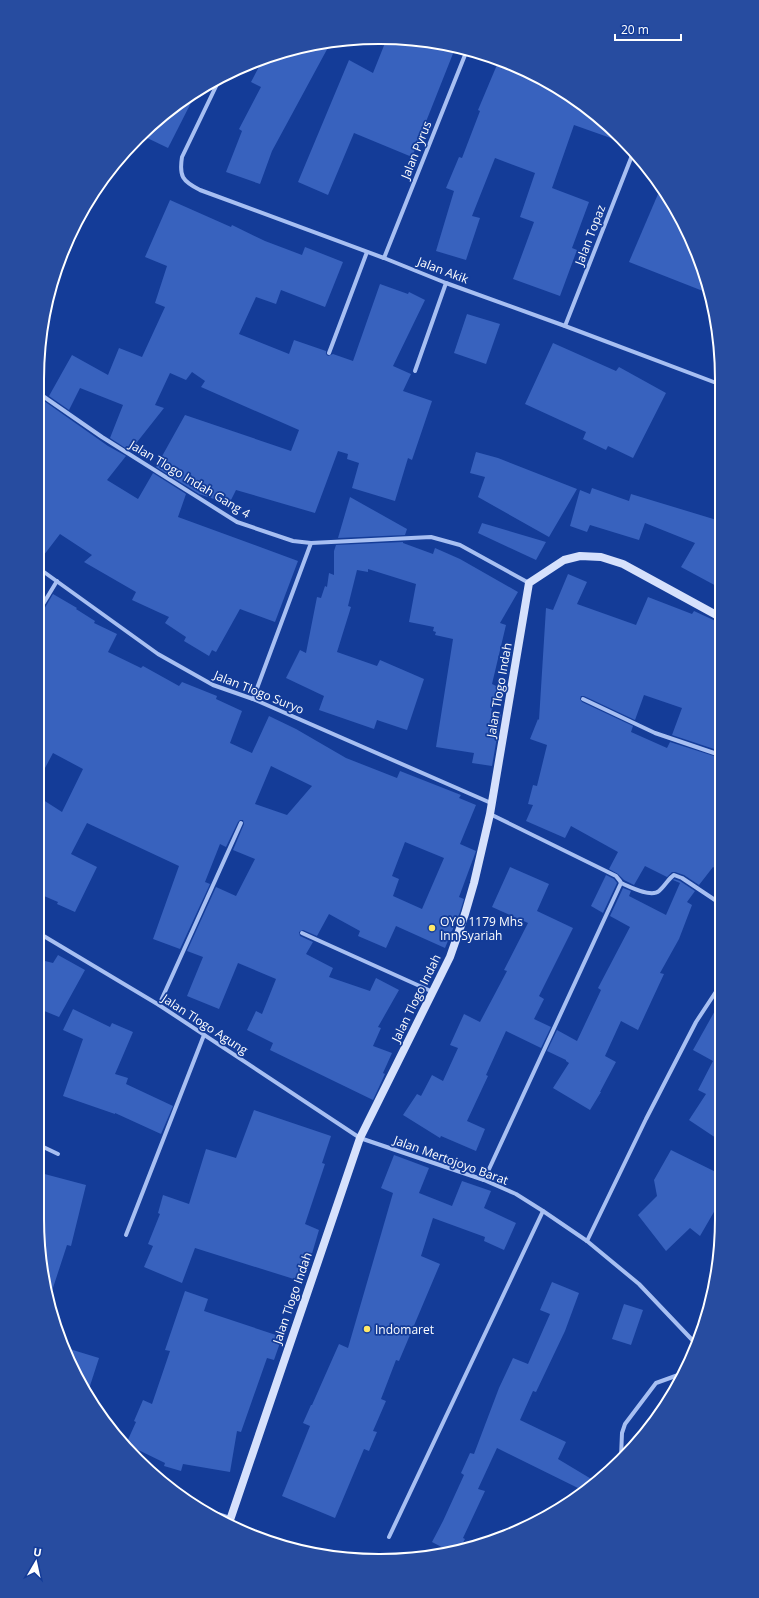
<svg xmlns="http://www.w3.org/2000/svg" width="759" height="1598" font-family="'Open Sans',sans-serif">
<rect width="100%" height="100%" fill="#143c98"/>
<g fill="#3862be" fill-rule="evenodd">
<path d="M387 38 446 44 456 46 412 157 354 133 328 195 298 182 349 60 373 73Z"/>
<path d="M331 42 272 151 260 184 226 172 242 131 239 129 261 87 251 82 263 59 312 44Z"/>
<path d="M499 60 510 63 588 108 622 142 574 125 552 188 589 202 572 248 577 250 560 296 513 279 534 222 520 217 535 173 495 158 472 216 480 218 466 260 436 251 454 191 446 188 459 157 462 158 480 111 478 110Z"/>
<path d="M197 91 168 148 141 135 189 95Z"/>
<path d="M661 187 696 248 708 293 629 262Z"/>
<path d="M170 200 231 227 232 225 265 241 302 255 305 247 343 262 325 307 281 290 276 304 256 297 239 334 289 354 294 340 326 351V354L328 356 333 354 353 361 380 284 408 294 409 292 425 300 393 366 411 374 403 391 432 401 412 460 408 458 395 501 352 488 359 463 347 459 348 454 338 451 315 513 236 490 229 504 199 494 156 467 185 415 291 451 299 430 201 387 205 381 192 372 186 380 170 373 155 405 164 408 130 451 110 438 123 405 80 388 69 410 49 396 72 355 108 375 119 348 142 357 165 307 155 303 167 266 145 257Z"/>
<path d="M467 314 500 324 486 364 454 353Z"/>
<path d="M553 343 616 371 619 367 666 393 633 458 608 446 606 450 583 439 586 432 525 404Z"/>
<path d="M37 396 108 446 126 456 107 480 138 499 153 473 186 494 178 517 298 561 275 622 240 609 216 652 212 650 209 656 184 641 186 637 165 623 169 617 132 600 136 592 84 562 92 555 60 534 37 564Z"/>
<path d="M476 452 498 458 577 489 549 537 478 497 485 477 470 473Z"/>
<path d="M592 488 629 501 631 494 720 521V588L681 567 695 543 645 523 639 540 590 525 587 532 570 526 580 490 590 494Z"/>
<path d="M350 497 407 529 405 535 338 538Z"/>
<path d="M482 523 546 542 536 560 478 533Z"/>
<path d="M403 542V543L433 554 435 548 460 559 518 592 500 623 506 625 492 684 500 688 491 712 501 714 492 766 472 763 474 753 436 747 453 639 435 635 436 632 433 631 434 627 409 622 416 584 368 569V572L357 570 348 606 351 607 337 652 377 666 380 660 424 679 407 730 377 720 374 729 319 710 324 696 286 678 300 650 306 653 317 597 321 598 325 586 327 587 329 573 334 575V551L336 545Z"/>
<path d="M568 574 587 582 577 604 636 625 648 597 692 614 694 611 720 623V751L672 735 682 708 644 695 635 720 584 696H581L580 699 582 702 633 726 631 732 667 748 670 742 720 758 721 872 713 867 699 885 684 875 675 872H672L667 877 645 866 634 885 624 880 618 874 609 869 618 852 571 826 565 838 526 821 533 805 528 804 533 785 537 786 547 745 530 739 538 719 539 720 546 608 553 610Z"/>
<path d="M53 594 77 608 76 609 95 621 94 623 117 634 108 652 141 668 143 666 179 686 182 682 217 696 216 699 242 711 230 743 252 753 269 716 296 729 346 758 397 778 400 771 461 795 459 798 476 805 460 844 476 851 459 897 464 899 460 912 445 948 396 926 386 948 358 936 360 931 329 914 317 936 303 930 299 932 300 936 313 942 306 954 333 968 329 977 370 991 376 978 399 990 378 1027 381 1028 373 1046 392 1053 383 1073 385 1074 373 1100 270 1050 273 1043 247 1030 256 1011 262 1014 276 979 238 963 219 1009 187 996 203 957 187 951 216 887 236 896 255 859 233 850 244 824 243 820H240L238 822 226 847 220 844 205 882 210 884 180 949 153 939 179 866 87 823 71 854 97 867 75 912 57 904 58 902 37 893V796L62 812 83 769 53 753 37 783V617L40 616ZM271 766 312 786 287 815 255 804ZM405 842 444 858 422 909 393 896 399 879 392 876Z"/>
<path d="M510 867 549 884 537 911 573 928 539 996 544 999 534 1019 551 1027 541 1048 506 1031 486 1075 488 1076 467 1121 485 1129 476 1151 441 1136 440 1138 403 1115 417 1094 421 1096 432 1075 443 1081 458 1048 450 1045 464 1014 480 1022 507 971 504 970 528 923 492 907Z"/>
<path d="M606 875 614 879 617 883 603 913 591 906Z"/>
<path d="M674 879 680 881 695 891 687 902 692 905 679 939 660 973 664 974 638 1030 621 1021 605 1056 616 1062 600 1092H601L590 1110 553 1088 569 1063 566 1061V1060L547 1051 557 1030 577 1041 601 990 598 988 630 927 610 916 623 888 631 891 629 896 666 915 680 883 673 880Z"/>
<path d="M58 955 85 970 59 1017 37 1008V959L53 963Z"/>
<path d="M721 1000V1066L722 1142 689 1120 706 1094 698 1090 713 1061 693 1050Z"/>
<path d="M73 1009 110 1027 112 1023 133 1032 115 1074 128 1078 126 1084 173 1106 161 1134 115 1113V1114L63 1096 83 1039 63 1030Z"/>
<path d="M254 1110 331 1136 322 1163 325 1164 305 1224 319 1230 311 1257 305 1255 297 1280 195 1248 182 1283 144 1267 153 1246 148 1244 160 1214 158 1213 163 1195 189 1204 206 1149 236 1158Z"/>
<path d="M671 1150 722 1175V1198L700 1236 690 1228 666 1251 638 1215 657 1196 654 1180Z"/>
<path d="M394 1155 429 1168 419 1193 452 1206 462 1181 491 1191 484 1208 516 1223 504 1250 484 1241 485 1237 433 1218 421 1256 440 1264 399 1361 396 1360 381 1399 386 1401 373 1431 377 1432 369 1451 364 1449 335 1518 282 1496 310 1426 303 1423 311 1405H312L339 1344 348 1348 393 1193 381 1188Z"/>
<path d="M37 1172 86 1185 71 1246 67 1245 50 1297 37 1218Z"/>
<path d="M552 1282 579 1293 565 1331 536 1392 533 1391 520 1420 566 1442 558 1459 593 1480 582 1490 497 1448 478 1489 485 1491 463 1538 465 1539 459 1550 451 1552 432 1542 443 1521 464 1475 461 1473 470 1453 474 1454 499 1388 513 1358 528 1364 550 1314 540 1310Z"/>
<path d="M185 1291 208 1299 204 1311 282 1337 274 1360 267 1358 241 1432 237 1431 230 1472 183 1464 181 1471 164 1466 165 1463 126 1444 136 1422 134 1421 143 1400 152 1404 170 1351 165 1350Z"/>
<path d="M624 1304 643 1310 631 1345 612 1339Z"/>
<path d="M63 1347 99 1358 87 1395 83 1390Z"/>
</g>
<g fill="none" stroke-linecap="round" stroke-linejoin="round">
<g stroke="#a7bff2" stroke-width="4">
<path d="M220 78 182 157C179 176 182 181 200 190L384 258 446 283 565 326 719 384"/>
<path d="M384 258 467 50"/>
<path d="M565 326 633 153"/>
<path d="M329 353 367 252"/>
<path d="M415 371 446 283"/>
<path d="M37 392 102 437 237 522 293 541 311 543 431 537 460 545 529 583"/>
<path d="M37 567 158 654 213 685 253 699 491 803"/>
<path d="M37 614 57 581"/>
<path d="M253 699 311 543"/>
<path d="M583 699 655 733 720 755"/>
<path d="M490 814 616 876 620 881 621 883C630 887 651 898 659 891 665 886 668 879 674 875L682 878 721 904"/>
<path d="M37 932 159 1005 360 1138 484 1180 516 1194 543 1211 587 1241 639 1284 697 1345"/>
<path d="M302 933 433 992"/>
<path d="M159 1005 241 823"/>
<path d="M37 1144 58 1154"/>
<path d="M484 1180 621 883"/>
<path d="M126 1235 204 1035"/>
<path d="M587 1241 646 1119 696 1022 721 984"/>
<path d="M621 1457 622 1433 625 1424 656 1383 681 1374"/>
<path d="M199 1508 230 1518"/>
<path d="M389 1537 543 1211"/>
</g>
<path stroke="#d6e1fc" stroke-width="8" d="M229 1523 360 1138 450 957 465 914 474 883 490 814 529 583 564 560 580 556 601 557 623 564 720 617"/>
</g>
<g fill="#ffe868" stroke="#143c98" stroke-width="1.5">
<circle cx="432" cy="928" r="4"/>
<circle cx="367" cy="1329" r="4"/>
</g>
<g text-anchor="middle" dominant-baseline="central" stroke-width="3.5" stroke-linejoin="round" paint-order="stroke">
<g font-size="12" fill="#fff" stroke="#143c98">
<text transform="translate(416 150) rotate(-68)">Jalan Pyrus</text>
<text transform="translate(590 235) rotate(-69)">Jalan Topaz</text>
<text transform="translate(443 270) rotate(21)">Jalan Akik</text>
<text transform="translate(190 479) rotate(31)">Jalan Tlogo Indah Gang 4</text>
<text transform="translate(499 690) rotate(-80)">Jalan Tlogo Indah</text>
<text transform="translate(259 692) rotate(22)">Jalan Tlogo Suryo</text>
<text transform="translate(416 998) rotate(-64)">Jalan Tlogo Indah</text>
<text transform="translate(205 1024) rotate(33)">Jalan Tlogo Agung</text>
<text transform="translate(451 1160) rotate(20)">Jalan Mertojoyo Barat</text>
<text transform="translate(292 1298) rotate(-71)">Jalan Tlogo Indah</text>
</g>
<g font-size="12" fill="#fff" stroke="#143c98" text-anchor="start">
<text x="440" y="921">OYO 1179 Mhs<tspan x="440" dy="14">Inn Syariah</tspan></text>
<text x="375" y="1329">Indomaret</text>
</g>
</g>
<path d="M0 0H759V1598H0ZM379 44H380A335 335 0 0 1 715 379V1219A335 335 0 0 1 380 1554H379A335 335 0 0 1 44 1219V379A335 335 0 0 1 379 44Z" fill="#274ca0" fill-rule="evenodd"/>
<path fill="none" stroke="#fff" stroke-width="2" d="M379 44H380A335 335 0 0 1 715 379V1219A335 335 0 0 1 380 1554H379A335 335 0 0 1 44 1219V379A335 335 0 0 1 379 44Z"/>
<g transform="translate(36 1562) rotate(9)" stroke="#143c98" stroke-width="3" paint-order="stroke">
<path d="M0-3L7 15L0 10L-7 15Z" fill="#ffffff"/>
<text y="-6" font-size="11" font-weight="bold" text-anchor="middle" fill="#ffffff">U</text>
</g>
<path d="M615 34v6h66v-6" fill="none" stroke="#ffffff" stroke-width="2"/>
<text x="621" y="34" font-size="12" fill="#ffffff" stroke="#143c98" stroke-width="3" paint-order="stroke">20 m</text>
</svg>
